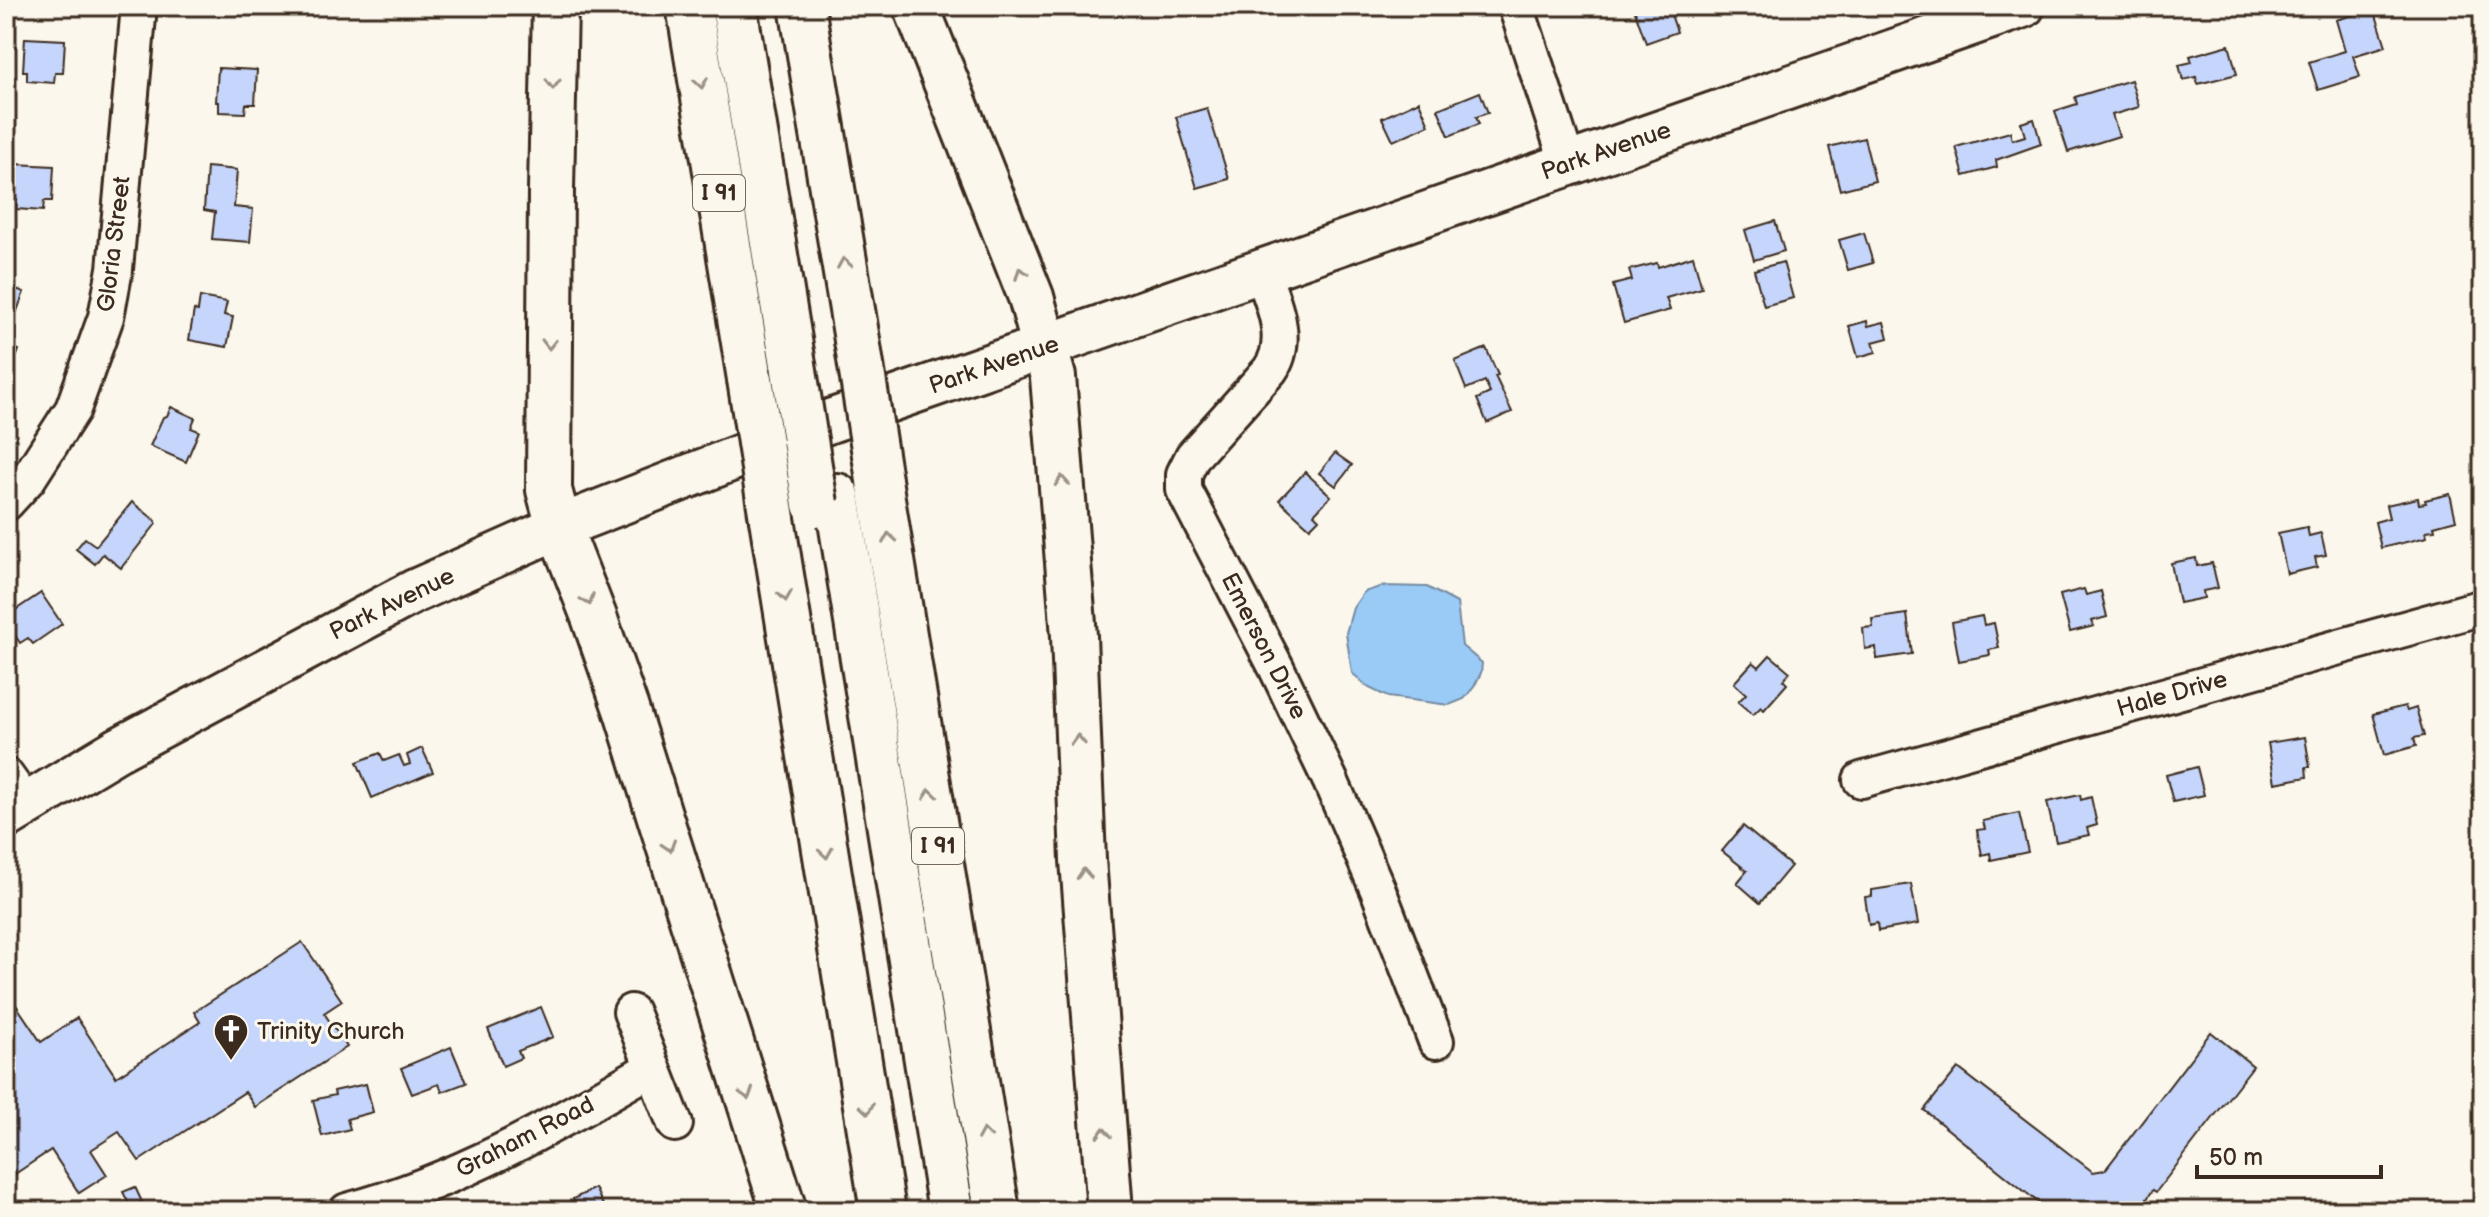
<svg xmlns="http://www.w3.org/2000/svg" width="2489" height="1217" font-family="'Balsamiq Sans',sans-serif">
<rect width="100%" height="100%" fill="#fbf7ec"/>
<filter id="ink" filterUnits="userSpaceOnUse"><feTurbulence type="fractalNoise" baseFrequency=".0125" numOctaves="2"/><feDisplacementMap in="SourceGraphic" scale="16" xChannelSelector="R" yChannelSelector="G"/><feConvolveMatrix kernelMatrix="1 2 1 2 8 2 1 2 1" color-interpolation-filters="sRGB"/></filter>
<g filter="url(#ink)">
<path fill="#9acaf6" stroke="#748aa0" stroke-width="2" d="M1383 586 1427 587 1457 603 1462 646 1482 663 1481 673 1474 687 1464 699 1449 705 1388 697 1369 688 1352 673 1346 633 1353 608 1364 592Z"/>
<g fill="#c5d5fb" stroke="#3b2a1e" stroke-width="2">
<path d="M1633 6H1668L1677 32 1646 43Z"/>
<path d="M2374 9 2386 46 2353 56 2360 77 2318 90 2309 62 2345 51 2336 20Z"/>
<path d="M25 38 65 40 63 73H55L54 83 27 81V71H23Z"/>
<path d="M2229 45 2237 74 2198 84 2196 77 2183 80 2179 65 2192 62 2190 56Z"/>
<path d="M218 68 257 70 255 104H246L245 113 219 112V102H216Z"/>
<path d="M2131 80 2139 107 2112 115 2119 136 2068 152 2055 111 2077 104 2075 97Z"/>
<path d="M1480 92 1488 113 1476 117 1479 124 1449 136 1438 109Z"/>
<path d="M1419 101 1429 125 1393 141 1382 118Z"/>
<path d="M1207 108 1229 179 1197 188 1176 117Z"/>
<path d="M2034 119 2041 144 1996 160 1997 167 1964 176 1956 147 2010 132 2012 140 2025 136 2021 123Z"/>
<path d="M1864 138 1875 181 1840 190 1829 147Z"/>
<path d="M14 164 54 166 52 201H44L43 211 16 209 17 200H12Z"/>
<path d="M207 167 237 170 234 207 253 209 250 242 212 239 215 212 204 210Z"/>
<path d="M1775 221 1784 251 1754 260 1745 230Z"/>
<path d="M1864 233 1873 263 1848 270 1839 240Z"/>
<path d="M1693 256 1702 288 1666 298 1670 310 1624 323 1613 285 1632 280 1629 270 1657 263 1658 267Z"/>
<path d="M1783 262 1793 298 1764 306 1754 270Z"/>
<path d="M6 285 24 292 6 341Z"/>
<path d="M200 297 227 302 224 315 233 317 227 347 189 340 194 310 198 311Z"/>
<path d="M1867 321 1868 326 1884 322 1888 338 1873 342 1876 352 1858 357 1849 326Z"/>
<path d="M6 345 19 350 10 374 6 373Z"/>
<path d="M1486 348 1498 375 1495 376 1512 412 1487 423 1477 399 1490 393 1485 381 1466 389 1455 361Z"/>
<path d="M171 407 195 418 191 428 199 431 186 462 150 446 163 417 167 416Z"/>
<path d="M1335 453 1352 465 1336 486 1319 473Z"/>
<path d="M1305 472 1331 496 1314 514 1319 519 1310 528 1279 500Z"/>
<path d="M2450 494 2456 520 2434 526 2435 530 2426 531 2427 537 2381 548 2375 522 2389 518 2386 505 2418 498 2419 504 2426 503 2425 500Z"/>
<path d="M132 502 156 521V524L121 568 103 554 95 564 76 549 85 538 96 546Z"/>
<path d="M2307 527 2309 536 2321 533 2326 555 2315 557 2317 567 2287 574 2278 533Z"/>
<path d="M2196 558 2197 566 2212 563 2218 588 2203 591 2204 598 2179 603 2171 563Z"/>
<path d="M2084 589 2086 595 2101 591 2107 617 2092 621 2094 626 2070 632 2060 595Z"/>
<path d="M41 593 62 624 33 644 28 638 20 643 6 622 14 617 11 613Z"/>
<path d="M1907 614 1912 654 1877 659 1876 647 1865 649 1863 628 1873 627 1872 619Z"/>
<path d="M1982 616 1984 625 1994 623 1999 648 1989 650 1990 655 1959 661 1952 622Z"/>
<path d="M1770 655 1790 672 1783 680 1787 684 1764 710 1761 707 1753 715 1738 702 1746 694 1734 683 1753 662 1759 667Z"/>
<path d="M2405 706 2407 711 2416 708 2424 736 2414 738 2416 746 2384 755 2373 714Z"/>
<path d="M2305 737 2310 767H2306L2307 777 2275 783 2268 743Z"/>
<path d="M422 748 433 772 372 798 357 762 380 753 384 761 399 755 404 766 410 764 407 755Z"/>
<path d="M2197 767 2204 795 2173 802 2166 775Z"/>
<path d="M2080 795 2081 800 2091 797 2097 825 2087 828 2089 835 2056 842 2047 802Z"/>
<path d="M2019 813 2028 852 1991 860 1990 853 1982 855 1977 830 1985 829 1983 821Z"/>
<path d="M1743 826 1791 866 1760 903 1737 883 1747 871 1722 851Z"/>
<path d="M1911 884 1918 924 1878 931 1877 923 1869 925 1865 897 1872 896V890Z"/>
<path d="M302 942 342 1001 324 1013 347 1047 255 1107 245 1092 139 1161 119 1132 91 1150 107 1175 79 1193 51 1150 6 1180V990L41 1042 77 1018 116 1077 200 1022 194 1012Z"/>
<path d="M541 1007 553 1037 518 1051 521 1058 503 1066 488 1029Z"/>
<path d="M2211 1032 2253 1066 2156 1192 2153 1190 2147 1199 2149 1211H2042V1207H2044L1924 1110 1958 1068 2093 1172 2105 1170Z"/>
<path d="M451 1047 466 1083 442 1092 439 1084 412 1094 401 1068Z"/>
<path d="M366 1084 373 1112 347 1119 350 1129 322 1136 313 1100 335 1095 334 1091Z"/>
<path d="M135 1187 142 1202 131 1208 123 1192Z"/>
<path d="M595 1188 606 1211H574L577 1209 573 1199Z"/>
</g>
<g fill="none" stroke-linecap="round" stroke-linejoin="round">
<defs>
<g id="minor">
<path d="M1516 6 1568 164"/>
<path d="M1262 272C1273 302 1291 341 1270 370L1193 456 1184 474V490L1276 667 1331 782 1378 890 1436 1041"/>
<path d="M6 503 28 479 73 409 106 317 115 269 139 6"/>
<path d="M6 776 26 804"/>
<path d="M1861 780 2483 607"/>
<path d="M631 1012 675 1124"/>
<path d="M347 1211C457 1182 555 1125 652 1068"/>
</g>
<path id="major" d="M6 817 117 750 415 591 559 527 830 421 2023 6"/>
<g id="highway">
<path d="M555 6 551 189 549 490 559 527 594 617 626 709 784 1211"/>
<path d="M689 6 750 379"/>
<path d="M734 6 793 364"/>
<path d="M802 6 857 340"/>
<path d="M916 6 1031 297 1053 377 1074 636 1083 860 1110 1211"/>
<path d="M879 480 997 1211"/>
<path d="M837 496 951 1211"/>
<path d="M772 519 883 1211"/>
</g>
</defs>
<use href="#minor" stroke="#3b2a1e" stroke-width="40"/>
<use href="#major" stroke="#3b2a1e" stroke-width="48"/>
<use href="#highway" stroke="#3b2a1e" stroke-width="50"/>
<use href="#minor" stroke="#fbf7ec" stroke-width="34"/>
<use href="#major" stroke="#fbf7ec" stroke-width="42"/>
<use href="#highway" stroke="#fbf7ec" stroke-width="44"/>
<defs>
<g id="highway-bridge">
<path d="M857 340 879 480"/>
<path d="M793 364 815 504"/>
<path d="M750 379 772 519"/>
</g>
</defs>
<use href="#highway-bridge" stroke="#3b2a1e" stroke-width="50" stroke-linecap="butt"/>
<use href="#highway-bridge" stroke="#fbf7ec" stroke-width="44"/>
</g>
<defs><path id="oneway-chevron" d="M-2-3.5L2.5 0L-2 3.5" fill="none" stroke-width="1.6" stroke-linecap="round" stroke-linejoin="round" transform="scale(2)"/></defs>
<g stroke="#9b9085">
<use href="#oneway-chevron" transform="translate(701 83) rotate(81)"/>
<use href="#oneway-chevron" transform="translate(553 84) rotate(91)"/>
<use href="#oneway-chevron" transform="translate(844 263) rotate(-99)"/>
<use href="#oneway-chevron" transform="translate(1021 273) rotate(-111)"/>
<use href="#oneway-chevron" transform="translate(549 344) rotate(91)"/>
<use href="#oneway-chevron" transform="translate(1062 481) rotate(-94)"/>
<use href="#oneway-chevron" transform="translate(889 538) rotate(-99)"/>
<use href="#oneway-chevron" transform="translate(785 596) rotate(81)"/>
<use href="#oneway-chevron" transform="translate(588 600) rotate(69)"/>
<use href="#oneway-chevron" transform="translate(1078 740) rotate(-92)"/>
<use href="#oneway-chevron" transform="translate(930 794) rotate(-99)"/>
<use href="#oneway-chevron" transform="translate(669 846) rotate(72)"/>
<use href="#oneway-chevron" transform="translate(826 853) rotate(81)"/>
<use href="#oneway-chevron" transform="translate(1084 874) rotate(-94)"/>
<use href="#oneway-chevron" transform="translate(747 1094) rotate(73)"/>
<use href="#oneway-chevron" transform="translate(867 1109) rotate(81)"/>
<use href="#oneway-chevron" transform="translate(1104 1133) rotate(-94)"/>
<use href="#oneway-chevron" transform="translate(984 1134) rotate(-99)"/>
</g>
</g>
<defs>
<symbol id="church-pin" viewBox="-11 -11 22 30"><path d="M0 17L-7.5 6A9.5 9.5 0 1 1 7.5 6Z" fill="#3b2a1e" stroke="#fbf7ec"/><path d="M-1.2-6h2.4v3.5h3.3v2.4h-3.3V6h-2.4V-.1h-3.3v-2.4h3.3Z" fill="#fff"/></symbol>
</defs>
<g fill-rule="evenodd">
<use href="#church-pin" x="211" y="1011" width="40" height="54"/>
</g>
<g text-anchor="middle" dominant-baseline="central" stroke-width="6" stroke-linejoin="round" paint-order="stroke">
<g fill="#fbf7ec" stroke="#75685c" stroke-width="2">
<rect x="693" y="175" width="52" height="36" rx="6"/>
<rect x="912" y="828" width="52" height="36" rx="6"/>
</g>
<g font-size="22" font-weight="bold" fill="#3b2a1e">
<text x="719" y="193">I 91</text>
<text x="938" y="846">I 91</text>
</g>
<g font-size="24" fill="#3b2a1e" stroke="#fbf7ec">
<text transform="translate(1606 151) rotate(-19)">Park Avenue</text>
<text transform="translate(114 244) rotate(-83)">Gloria Street</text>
<text transform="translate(994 365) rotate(-19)">Park Avenue</text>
<text transform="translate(392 604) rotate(-26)">Park Avenue</text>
<text transform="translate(1264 646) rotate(63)">Emerson Drive</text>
<text transform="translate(2172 694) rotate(-16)">Hale Drive</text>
<text transform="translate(525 1137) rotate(-27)">Graham Road</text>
</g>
<g font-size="24" fill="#3b2a1e" stroke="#fbf7ec" text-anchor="start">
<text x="257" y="1031">Trinity Church</text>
</g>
</g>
<rect width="2489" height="1217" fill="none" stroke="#fbf7ec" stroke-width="32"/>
<rect x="16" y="16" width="2457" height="1185" fill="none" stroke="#3b2a1e" stroke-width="3" filter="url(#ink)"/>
<path d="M2197 1165v12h184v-12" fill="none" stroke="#3b2a1e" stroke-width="4"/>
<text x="2209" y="1165" font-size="24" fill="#3b2a1e" stroke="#fbf7ec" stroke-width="6" paint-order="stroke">50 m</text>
</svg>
